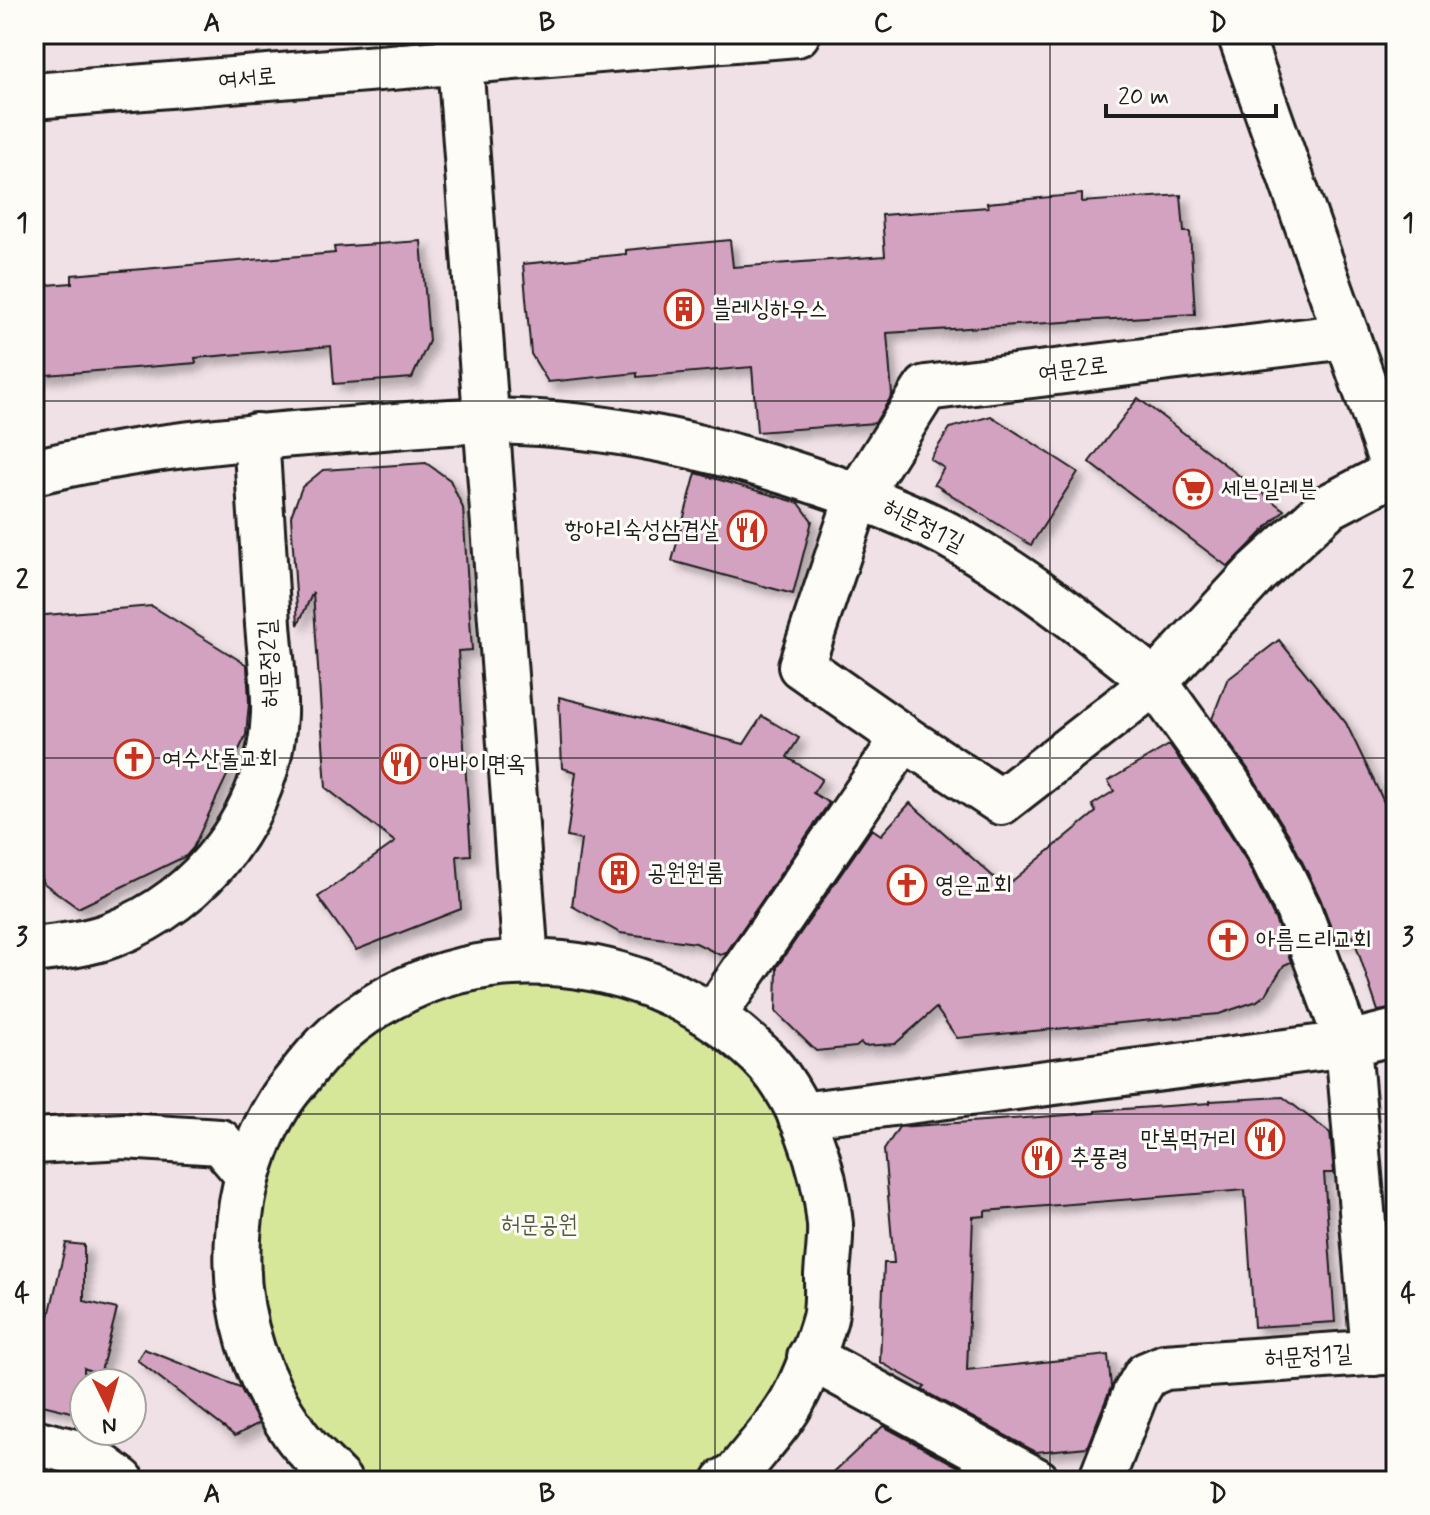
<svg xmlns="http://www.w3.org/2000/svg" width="1430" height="1515" font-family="Mynerve,'Poor Story',sans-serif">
<defs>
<filter id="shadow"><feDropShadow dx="7" dy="7" stdDeviation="4" flood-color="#0004"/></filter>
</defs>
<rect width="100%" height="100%" fill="#f0e1e6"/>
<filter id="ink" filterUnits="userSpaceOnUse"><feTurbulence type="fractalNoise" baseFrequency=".0125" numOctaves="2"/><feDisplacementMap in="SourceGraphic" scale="16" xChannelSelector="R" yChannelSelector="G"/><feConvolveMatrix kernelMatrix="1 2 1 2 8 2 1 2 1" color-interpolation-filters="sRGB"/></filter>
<g filter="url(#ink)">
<path fill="#d7e79a" stroke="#7a825b" stroke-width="2" d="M549 965 723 1036 784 1109 818 1196 822 1291 794 1382 709 1481H351L298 1426 243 1284 269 1133 368 1017Z"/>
<g fill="#d3a2c0" stroke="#1c1c1c" stroke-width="2" filter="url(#shadow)">
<path d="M1082 194V202L1181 195 1184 232H1190L1195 314 887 333 892 395 875 423 757 432 752 367 637 377V373L548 382 531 354 523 264 626 254V250L730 240 733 267 885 256 882 215 988 207 987 203Z"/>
<path d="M421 241 429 341 412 378 334 384 331 346 195 358 196 363 34 376V286L72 283V275L335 253 334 247Z"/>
<path d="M1138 398 1284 510 1228 567 1089 462Z"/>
<path d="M991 416 1078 472 1031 545 934 484 944 468 930 459 950 428Z"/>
<path d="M426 463 450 480 463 508 472 650 458 651 471 855 457 856 461 909 356 950 318 897 395 842 326 788 313 592 298 625 291 516 302 487 323 470Z"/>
<path d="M696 473 799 503 812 521 793 594 672 561Z"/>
<path d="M152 606 247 665 249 703 246 735 193 848 186 856 78 908 42 882 34 792V616Z"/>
<path d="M1279 640 1346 723 1396 827V1008L1378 1011 1353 936 1337 942 1320 898 1289 835 1248 769 1212 719 1227 680Z"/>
<path d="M559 697 744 744 762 716 799 738 787 757 822 779 813 793 829 803 726 953 720 955 696 943 620 933 572 906 581 840 567 837 576 772 562 768Z"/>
<path d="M1169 745 1206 796 1246 860 1275 919 1291 962 1284 965 1266 994 1257 1001 1219 1014 957 1038 936 1008 895 1044 864 1046 861 1043 856 1047 816 1051 776 1012 777 967 872 829 881 835 910 803 1005 887 1096 812 1092 805 1114 791 1108 781Z"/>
<path d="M1283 1097 1330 1133 1334 1173H1324L1335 1322 1254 1327 1245 1190 985 1211V1216L973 1217 967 1370 1108 1355 1111 1387 1087 1447 1036 1452 922 1390 925 1387 880 1362 884 1263H894L884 1150 899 1127 1095 1113V1111L1210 1103V1101Z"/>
<path d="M66 1243 84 1245V1301L117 1309 100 1375 84 1368V1415L34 1403V1340L43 1342Z"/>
<path d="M144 1349 240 1387 259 1423 235 1436 137 1360Z"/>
<path d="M883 1426 985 1481H824Z"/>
</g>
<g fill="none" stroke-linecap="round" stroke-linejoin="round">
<defs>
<g id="minor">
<path d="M458 34 526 962"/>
<path d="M1240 34 1396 475"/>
<path d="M34 96 797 34"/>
<path d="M1347 336 926 388 858 496 801 666 904 738 1001 802 1155 682 1227 782 1268 848 1298 909 1348 1044 1374 1353"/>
<path d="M34 472C132 448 232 438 333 431 384 428 438 420 489 421 606 422 716 447 826 485 868 499 909 514 948 535 1023 576 1089 629 1155 682L1257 572 1328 507 1395 472"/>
<path d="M34 950C59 947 87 944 111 935 203 900 270 813 274 714 275 685 270 653 268 624 264 561 260 499 256 436"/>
<path d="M713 1016 904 738"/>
<path d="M800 1115 1348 1044 1396 1032"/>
<path d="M34 1141 124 1136 220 1142 247 1174"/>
<path d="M810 1357 1037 1481"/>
<path d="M34 1442 87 1455 122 1481"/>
<path d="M339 1481C325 1466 307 1451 295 1434 246 1364 228 1286 242 1203 248 1169 261 1132 280 1102 287 1090 298 1079 306 1068 420 926 633 933 760 1055 801 1095 825 1168 830 1224 831 1241 828 1258 827 1275 827 1288 828 1304 825 1318 819 1340 805 1378 794 1398 783 1421 754 1451 738 1473L725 1481"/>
<path d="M1101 1481 1135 1394 1146 1375 1165 1367 1396 1351"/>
</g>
</defs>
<use href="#minor" stroke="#1c1c1c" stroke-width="50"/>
<use href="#minor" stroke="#fdfcf7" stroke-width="44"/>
</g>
</g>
<path fill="none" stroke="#1c1c1c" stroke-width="2" stroke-opacity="0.55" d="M380 34V1481M715 34V1481M1050 34V1481M34 401H1396M34 758H1396M34 1114H1396"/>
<defs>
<symbol id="building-ring" viewBox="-11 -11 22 22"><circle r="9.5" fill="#fdfcf7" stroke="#c8321e" stroke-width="1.5"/><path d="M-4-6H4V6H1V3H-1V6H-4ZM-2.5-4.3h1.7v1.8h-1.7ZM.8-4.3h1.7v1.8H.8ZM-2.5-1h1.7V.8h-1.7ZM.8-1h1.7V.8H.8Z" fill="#c8321e"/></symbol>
<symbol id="supermarket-ring" viewBox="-11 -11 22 22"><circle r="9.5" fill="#fdfcf7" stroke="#c8321e" stroke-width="1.5"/><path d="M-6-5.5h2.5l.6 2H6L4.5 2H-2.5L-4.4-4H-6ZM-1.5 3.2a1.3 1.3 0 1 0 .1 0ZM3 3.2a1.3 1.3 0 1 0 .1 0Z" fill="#c8321e"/></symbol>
<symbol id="restaurant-ring" viewBox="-11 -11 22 22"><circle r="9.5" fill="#fdfcf7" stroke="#c8321e" stroke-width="1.5"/><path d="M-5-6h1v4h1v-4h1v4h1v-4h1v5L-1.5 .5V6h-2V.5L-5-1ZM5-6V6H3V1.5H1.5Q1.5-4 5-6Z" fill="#c8321e"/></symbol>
<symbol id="church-ring" viewBox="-11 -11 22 22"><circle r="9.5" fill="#fdfcf7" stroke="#c8321e" stroke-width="1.5"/><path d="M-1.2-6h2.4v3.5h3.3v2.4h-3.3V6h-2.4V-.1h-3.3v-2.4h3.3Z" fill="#c8321e"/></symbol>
</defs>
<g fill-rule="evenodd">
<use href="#building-ring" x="662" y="287" width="44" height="44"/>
<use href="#supermarket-ring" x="1171" y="467" width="44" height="44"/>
<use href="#restaurant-ring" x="725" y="508" width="44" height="44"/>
<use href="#church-ring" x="112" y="737" width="44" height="44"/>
<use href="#restaurant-ring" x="379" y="742" width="44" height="44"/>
<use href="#building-ring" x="597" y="851" width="44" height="44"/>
<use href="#church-ring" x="885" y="863" width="44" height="44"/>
<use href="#church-ring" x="1206" y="918" width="44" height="44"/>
<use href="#restaurant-ring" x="1243" y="1117" width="44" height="44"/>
<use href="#restaurant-ring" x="1020" y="1136" width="44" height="44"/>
</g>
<g text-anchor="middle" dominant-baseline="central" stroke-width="6" stroke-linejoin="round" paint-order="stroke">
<g font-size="24" fill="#1c1c1c" stroke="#fdfcf7">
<text transform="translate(247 79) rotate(-5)">여서로</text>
<text transform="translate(1073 370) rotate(-7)">여문2로</text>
<text transform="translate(923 526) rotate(26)">허문정1길</text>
<text transform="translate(270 664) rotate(-93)">허문정2길</text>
<text transform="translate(1308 1357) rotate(-4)">허문정1길</text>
</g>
<g font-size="24" fill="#1c1c1c" stroke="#fdfcf7" text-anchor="start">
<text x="712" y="309">블레싱하우스</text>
<text x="1221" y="489">세븐일레븐</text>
<text x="719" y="530" text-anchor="end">항아리숙성삼겹살</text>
<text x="162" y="759">여수산돌교회</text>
<text x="429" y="764">아바이면옥</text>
<text x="647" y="873">공원원룸</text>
<text x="935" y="885">영은교회</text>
<text x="1256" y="940">아름드리교회</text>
<text x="1237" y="1139" text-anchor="end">만복먹거리</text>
<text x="1070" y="1158">추풍령</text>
</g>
<g font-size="24" fill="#545942" stroke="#fdfcf7">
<text x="539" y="1225">허문공원</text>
</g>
</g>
<rect width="1430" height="1515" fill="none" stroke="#fdfcf7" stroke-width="88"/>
<g transform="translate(108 1407) rotate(175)"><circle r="38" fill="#fdfcf7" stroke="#a3a29f" stroke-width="2"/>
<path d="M0-6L14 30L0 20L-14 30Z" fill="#c8321e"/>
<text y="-12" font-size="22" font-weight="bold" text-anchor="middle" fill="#1c1c1c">N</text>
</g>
<path d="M1106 104v12h170v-12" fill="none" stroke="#1c1c1c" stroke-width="4"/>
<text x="1118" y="104" font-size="24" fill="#1c1c1c" stroke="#fdfcf7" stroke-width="6" paint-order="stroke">20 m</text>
<rect x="44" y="44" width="1342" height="1427" fill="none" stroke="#1c1c1c" stroke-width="3"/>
<g font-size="26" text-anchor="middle" font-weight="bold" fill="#1c1c1c">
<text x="212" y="31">A</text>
<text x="547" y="31">B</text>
<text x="883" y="31">C</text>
<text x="1218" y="31">D</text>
<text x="22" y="231">1</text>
<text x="1408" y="231">1</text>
<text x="22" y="588">2</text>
<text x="1408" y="588">2</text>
<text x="22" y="945">3</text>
<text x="1408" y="945">3</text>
<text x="22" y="1302">4</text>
<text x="1408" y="1302">4</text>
<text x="212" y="1502">A</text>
<text x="547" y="1502">B</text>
<text x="883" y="1502">C</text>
<text x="1218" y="1502">D</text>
</g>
</svg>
